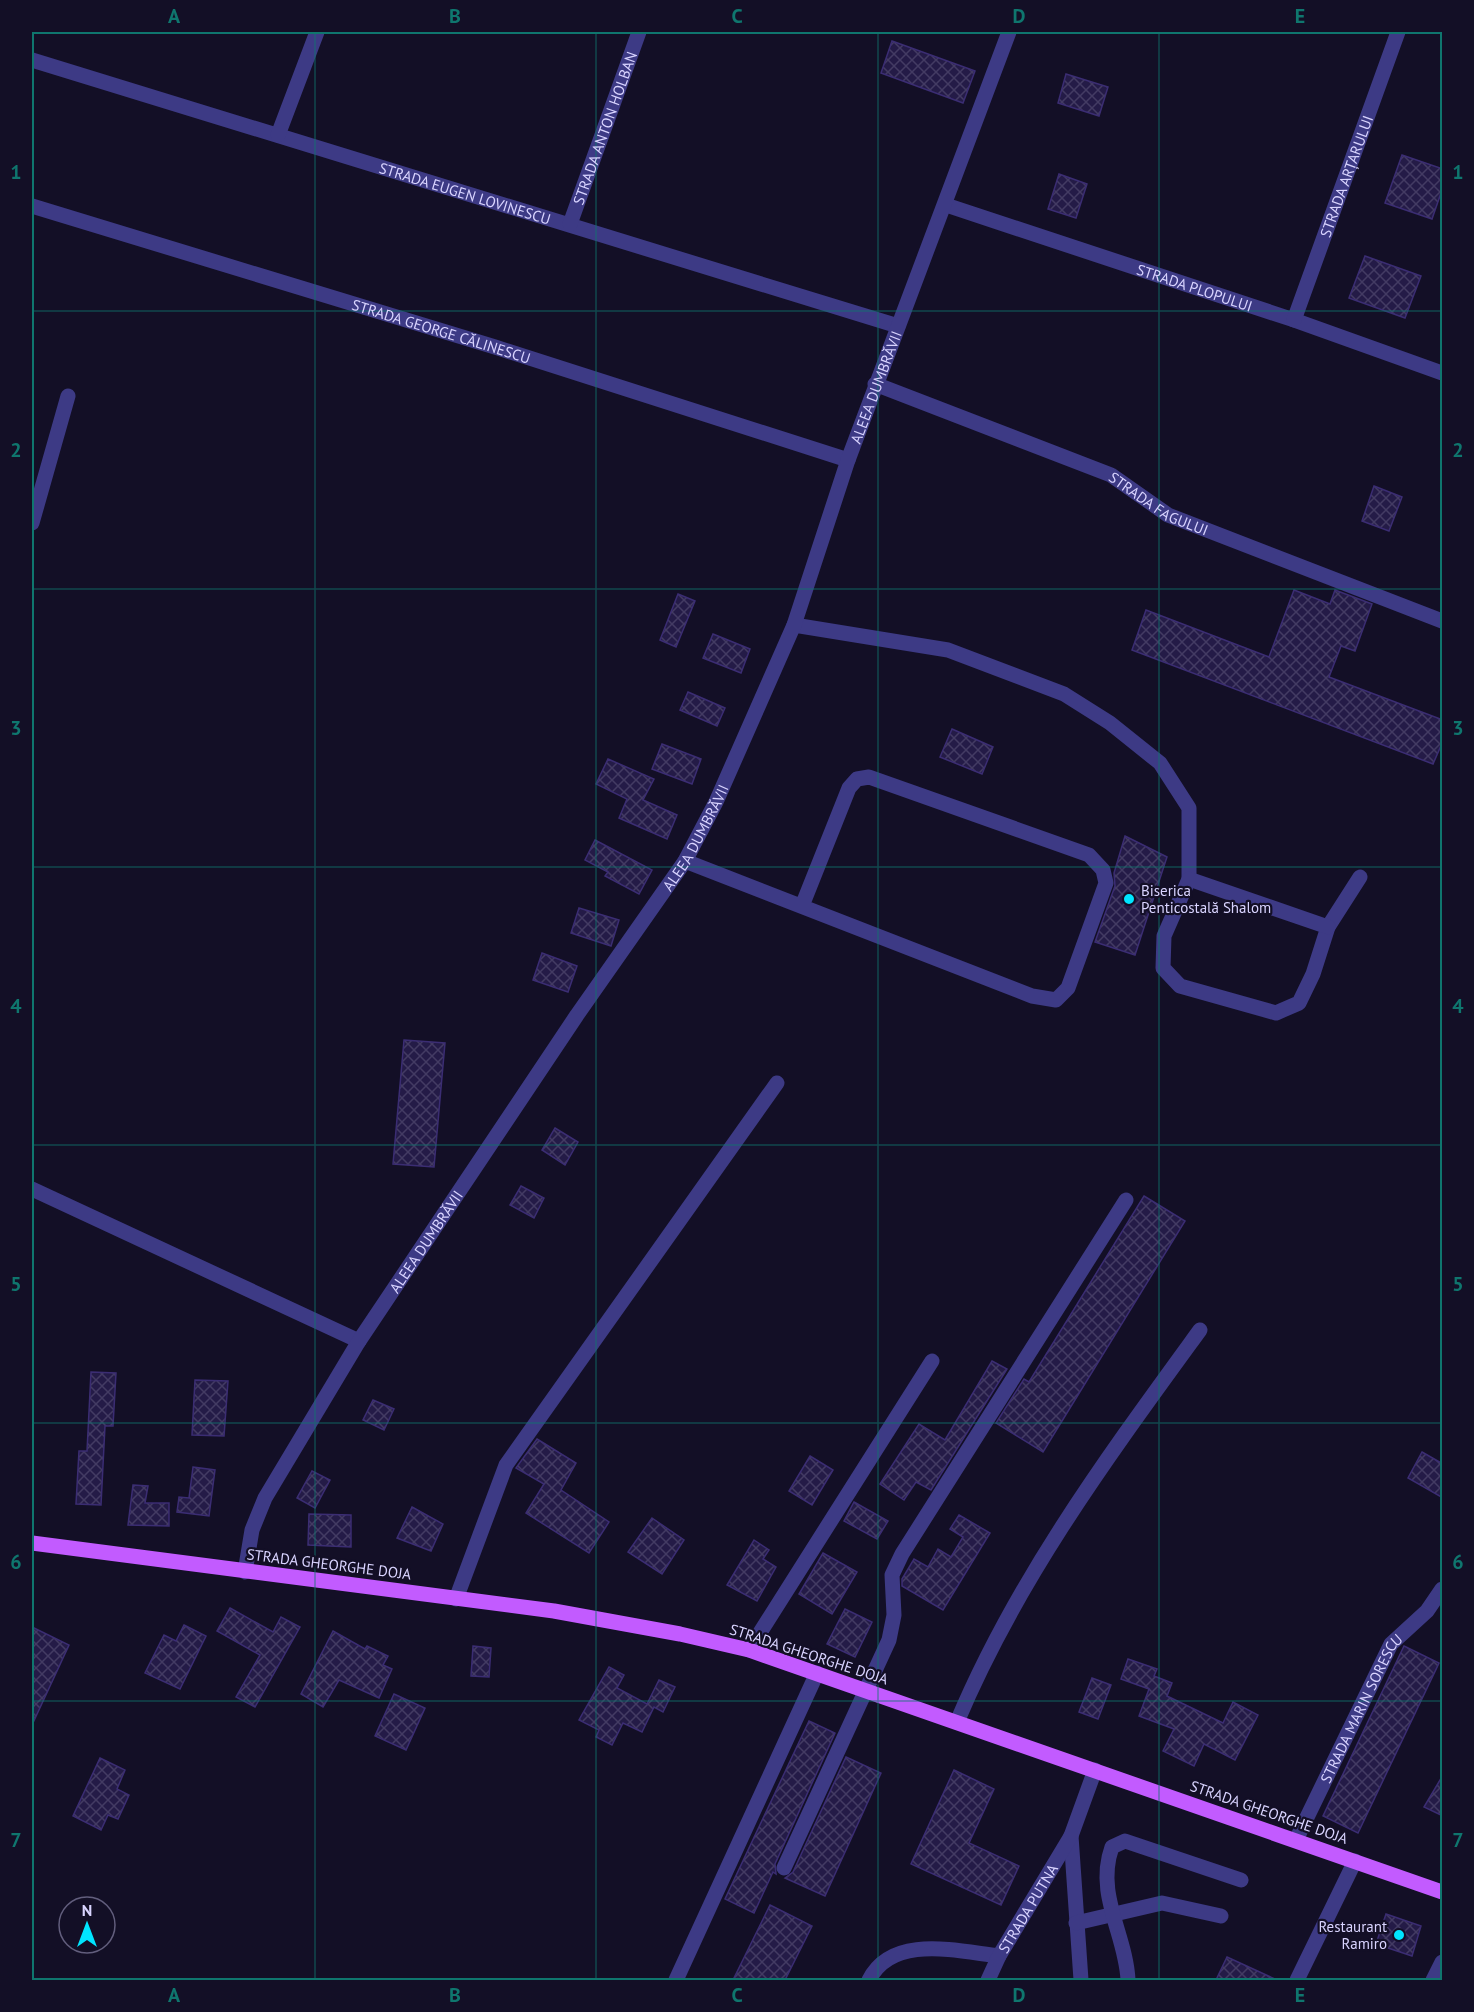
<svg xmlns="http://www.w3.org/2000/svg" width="1474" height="2012" font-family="'PT Sans',sans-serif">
<defs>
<pattern id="building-cross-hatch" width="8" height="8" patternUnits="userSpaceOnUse" patternTransform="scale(1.5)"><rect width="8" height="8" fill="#241b47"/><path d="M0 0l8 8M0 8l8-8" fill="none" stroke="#433b63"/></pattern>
</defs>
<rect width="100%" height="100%" fill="#130f26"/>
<g fill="url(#building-cross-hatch)" stroke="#3b2d73" stroke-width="1.5">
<path d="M892 41 975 71 963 103 881 73Z"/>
<path d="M1066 74 1108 87 1099 116 1058 103Z"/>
<path d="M1402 155 1443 169V187L1432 219 1385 203Z"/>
<path d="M1059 174 1087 184 1076 218 1048 209Z"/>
<path d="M1365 256 1421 276 1405 318 1349 298Z"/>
<path d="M1374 486 1402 497 1389 531 1362 521Z"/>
<path d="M1294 590 1330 604 1335 590 1372 604 1355 651 1341 646 1329 677 1443 720V741L1433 764 1132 650 1146 610 1269 657Z"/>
<path d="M678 594 695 601 676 647 660 640Z"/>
<path d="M713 634 750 649 741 673 703 658Z"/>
<path d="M688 692 725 708 717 726 680 710Z"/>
<path d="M952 729 993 747 982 774 940 757Z"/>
<path d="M662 744 701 759 692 784 652 769Z"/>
<path d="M608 759 654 779 643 800 677 815 667 839 619 818 627 799 596 784Z"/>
<path d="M1125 836 1167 857 1135 955 1095 942 1115 886 1114 873Z"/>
<path d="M595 840 652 870 639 894 605 876 608 872 585 860Z"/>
<path d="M579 908 619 920 611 946 571 933Z"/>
<path d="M542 953 577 966 568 992 533 980Z"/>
<path d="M404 1040 445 1043 434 1167 393 1164Z"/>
<path d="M555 1128 578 1142 565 1165 542 1150Z"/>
<path d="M521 1186 544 1198 534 1218 510 1205Z"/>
<path d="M1144 1196 1185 1221 1043 1452 996 1423 1024 1379 1029 1382Z"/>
<path d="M992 1361 1007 1369 931 1490 916 1482 904 1500 880 1484 919 1424 945 1440Z"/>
<path d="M91 1372 116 1373 113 1426H105L101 1505 76 1504 79 1451H87Z"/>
<path d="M195 1380 228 1381 224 1436 192 1435Z"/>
<path d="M373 1400 394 1409 384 1430 363 1420Z"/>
<path d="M537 1439 576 1463 561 1490 609 1522 589 1553 526 1513 544 1484 516 1468Z"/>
<path d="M1422 1452 1443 1464V1498L1408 1478Z"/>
<path d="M810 1456 833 1470 812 1505 789 1491Z"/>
<path d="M193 1467 215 1470 209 1516 177 1512 179 1497 189 1498Z"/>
<path d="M312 1471 330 1480 315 1508 297 1498Z"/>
<path d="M133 1485 148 1486 145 1503H169V1526L128 1525Z"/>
<path d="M854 1502 888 1521 877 1539 844 1521Z"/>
<path d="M412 1507 443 1524 431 1551 397 1538Z"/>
<path d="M309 1514 351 1515V1547L308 1545Z"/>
<path d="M959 1515 990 1533 943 1610 902 1586V1579L914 1559 928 1567 938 1549 951 1557 963 1537 950 1529Z"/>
<path d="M652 1518 684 1540 662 1574 628 1552Z"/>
<path d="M754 1540 769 1550 763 1559 776 1567 757 1601 727 1585Z"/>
<path d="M823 1553 857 1572 832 1614 799 1594Z"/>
<path d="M230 1608 273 1632 281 1617 300 1627 255 1707 236 1697 260 1655 217 1631Z"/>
<path d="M845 1609 872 1622 855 1657 827 1644Z"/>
<path d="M184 1625 206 1636 180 1689 145 1673 164 1635 176 1641Z"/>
<path d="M32 1627 69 1645 32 1725Z"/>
<path d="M333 1631 365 1649 367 1646 388 1656 383 1665 392 1669 379 1698 339 1680 323 1707 301 1694Z"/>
<path d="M473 1646 491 1648 489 1677 471 1676Z"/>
<path d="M1404 1646 1439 1663 1358 1833 1323 1816Z"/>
<path d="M1128 1659 1157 1669 1154 1676 1172 1683 1167 1696 1223 1723 1233 1702 1258 1715 1235 1760 1204 1744 1194 1766 1163 1751 1174 1729 1139 1716 1149 1689 1121 1679Z"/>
<path d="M609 1667 624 1675 617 1688 647 1704 659 1680 675 1687 663 1712 654 1707 642 1732 623 1723 612 1745 596 1737 599 1730 579 1720Z"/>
<path d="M1092 1678 1111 1685 1098 1719 1079 1712Z"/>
<path d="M394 1694 425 1708 406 1750 375 1736Z"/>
<path d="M809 1721 835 1733 775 1864 776 1874 773 1872 754 1913 725 1899Z"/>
<path d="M846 1757 881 1773 825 1896 785 1878 793 1872Z"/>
<path d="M100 1758 125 1770 117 1789 129 1795 118 1819 108 1815 101 1830 73 1816Z"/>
<path d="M954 1770 994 1789 969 1843 1019 1866 1001 1905 911 1864Z"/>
<path d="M1443 1775V1816L1424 1807Z"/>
<path d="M770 1905 812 1926 785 1980H733Z"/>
<path d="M1386 1914 1421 1926 1412 1956 1376 1944Z"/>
<path d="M1227 1957 1277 1980H1216Z"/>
</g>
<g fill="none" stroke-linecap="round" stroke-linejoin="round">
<g stroke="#3d3a85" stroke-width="15">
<path id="s1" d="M32 60 898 326"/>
<path d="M278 135 317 32"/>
<path id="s2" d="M946 205 1294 320 1442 373"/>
<path id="s3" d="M32 206 495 347 848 460"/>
<path id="s4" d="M570 224 639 32"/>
<path id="s5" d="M1294 320 1398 32"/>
<path id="s6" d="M875 384 1111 475 1168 515 1442 621"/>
<path d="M32 523 68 396"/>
<path d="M794 625 948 650 1014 675 1064 694 1110 723 1160 763 1189 808V879L1164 936 1163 968 1180 986 1276 1013 1299 1003 1313 974 1328 927 1360 877"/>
<path d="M685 861 1032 996 1056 1000 1068 988 1106 883 1103 870 1089 855 869 777 857 779 849 788 802 906"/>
<path d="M1189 879 1328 927"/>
<path d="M32 1189 359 1341"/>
<path id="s7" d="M245 1572 252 1530 265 1498 359 1341 577 1015 685 861 716 802 794 625 848 460 1009 32"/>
<path d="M456 1599 506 1465 777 1083"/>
<path d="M749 1650 932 1361"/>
<path d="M957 1722C1017 1579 1109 1455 1200 1330"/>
<path d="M1071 1836 1081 1980"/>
<path id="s8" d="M1296 1840 1391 1644 1427 1611 1442 1589"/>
<path d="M784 1868 889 1640 894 1615 892 1575 902 1554 1126 1200"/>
<path d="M1076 1923 1162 1903 1221 1916"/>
<path d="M676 1980 817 1673"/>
<path d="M869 1980C892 1934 956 1951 999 1956"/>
<path id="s9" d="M988 1980 999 1956 1071 1836 1095 1770"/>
<path d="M1128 1980C1126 1935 1095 1894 1112 1847L1125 1841 1241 1880"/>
<path d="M1297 1980 1355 1861"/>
<path d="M1433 1980 1442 1962"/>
</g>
<path stroke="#c25bff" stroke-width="15" d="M32 1543 554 1611 680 1634 749 1650 1442 1892"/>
</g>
<path fill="none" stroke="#0f766e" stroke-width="1.5" stroke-opacity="0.55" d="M315 32V1980M596 32V1980M878 32V1980M1159 32V1980M32 311H1442M32 589H1442M32 867H1442M32 1145H1442M32 1423H1442M32 1701H1442"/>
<g fill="#00e5ff" stroke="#130f26" stroke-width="2">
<circle cx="1129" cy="899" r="6"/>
<circle cx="1399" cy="1935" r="6"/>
</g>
<g text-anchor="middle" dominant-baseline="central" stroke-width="4.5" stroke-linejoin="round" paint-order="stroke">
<g font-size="15" fill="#d9d4ff" stroke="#130f26">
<text stroke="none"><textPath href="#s4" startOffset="102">STRADA ANTON HOLBAN</textPath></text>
<text stroke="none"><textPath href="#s5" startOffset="153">STRADA ARȚARULUI</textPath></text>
<text stroke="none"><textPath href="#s1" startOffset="453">STRADA EUGEN LOVINESCU</textPath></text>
<text stroke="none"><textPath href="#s2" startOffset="262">STRADA PLOPULUI</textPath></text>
<text stroke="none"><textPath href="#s3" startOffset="428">STRADA GEORGE CĂLINESCU</textPath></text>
<text stroke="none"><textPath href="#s7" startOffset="1352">ALEEA DUMBRĂVII</textPath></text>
<text stroke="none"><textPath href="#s6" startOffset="309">STRADA FAGULUI</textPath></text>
<text stroke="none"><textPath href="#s7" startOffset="866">ALEEA DUMBRĂVII</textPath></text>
<text stroke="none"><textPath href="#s7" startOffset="380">ALEEA DUMBRĂVII</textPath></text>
<text transform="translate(329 1564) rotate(7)">STRADA GHEORGHE DOJA</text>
<text transform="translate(809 1654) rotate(18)">STRADA GHEORGHE DOJA</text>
<text stroke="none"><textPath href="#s8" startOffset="147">STRADA MARIN SORESCU</textPath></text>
<text transform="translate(1269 1812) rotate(19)">STRADA GHEORGHE DOJA</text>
<text stroke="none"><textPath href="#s9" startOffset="82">STRADA PUTNA</textPath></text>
</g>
<g font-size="15" fill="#d9d4ff" stroke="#130f26" text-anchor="start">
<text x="1141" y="890">Biserica<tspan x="1141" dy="17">Penticostală Shalom</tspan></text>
<text x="1387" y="1926" text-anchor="end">Restaurant<tspan x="1387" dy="17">Ramiro</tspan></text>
</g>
</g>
<rect width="1474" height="2012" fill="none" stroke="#130f26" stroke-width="66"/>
<g transform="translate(87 1925)"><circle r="28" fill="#130f26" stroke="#625e7d" stroke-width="1.5"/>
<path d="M0-4.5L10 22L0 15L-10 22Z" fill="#00e5ff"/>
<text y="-9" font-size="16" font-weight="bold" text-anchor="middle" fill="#d9d4ff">N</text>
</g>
<rect x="33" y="33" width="1408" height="1946" fill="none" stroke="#0f766e" stroke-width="2"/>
<g font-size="20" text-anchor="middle" font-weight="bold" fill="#0f766e">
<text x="174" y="23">A</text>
<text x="455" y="23">B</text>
<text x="737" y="23">C</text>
<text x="1019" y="23">D</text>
<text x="1300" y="23">E</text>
<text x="16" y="179">1</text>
<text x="1458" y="179">1</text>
<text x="16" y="457">2</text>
<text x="1458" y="457">2</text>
<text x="16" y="735">3</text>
<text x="1458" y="735">3</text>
<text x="16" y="1013">4</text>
<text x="1458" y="1013">4</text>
<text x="16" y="1291">5</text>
<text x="1458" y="1291">5</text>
<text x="16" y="1569">6</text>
<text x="1458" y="1569">6</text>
<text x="16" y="1847">7</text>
<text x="1458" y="1847">7</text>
<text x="174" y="2002">A</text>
<text x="455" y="2002">B</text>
<text x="737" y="2002">C</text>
<text x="1019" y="2002">D</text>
<text x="1300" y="2002">E</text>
</g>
</svg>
